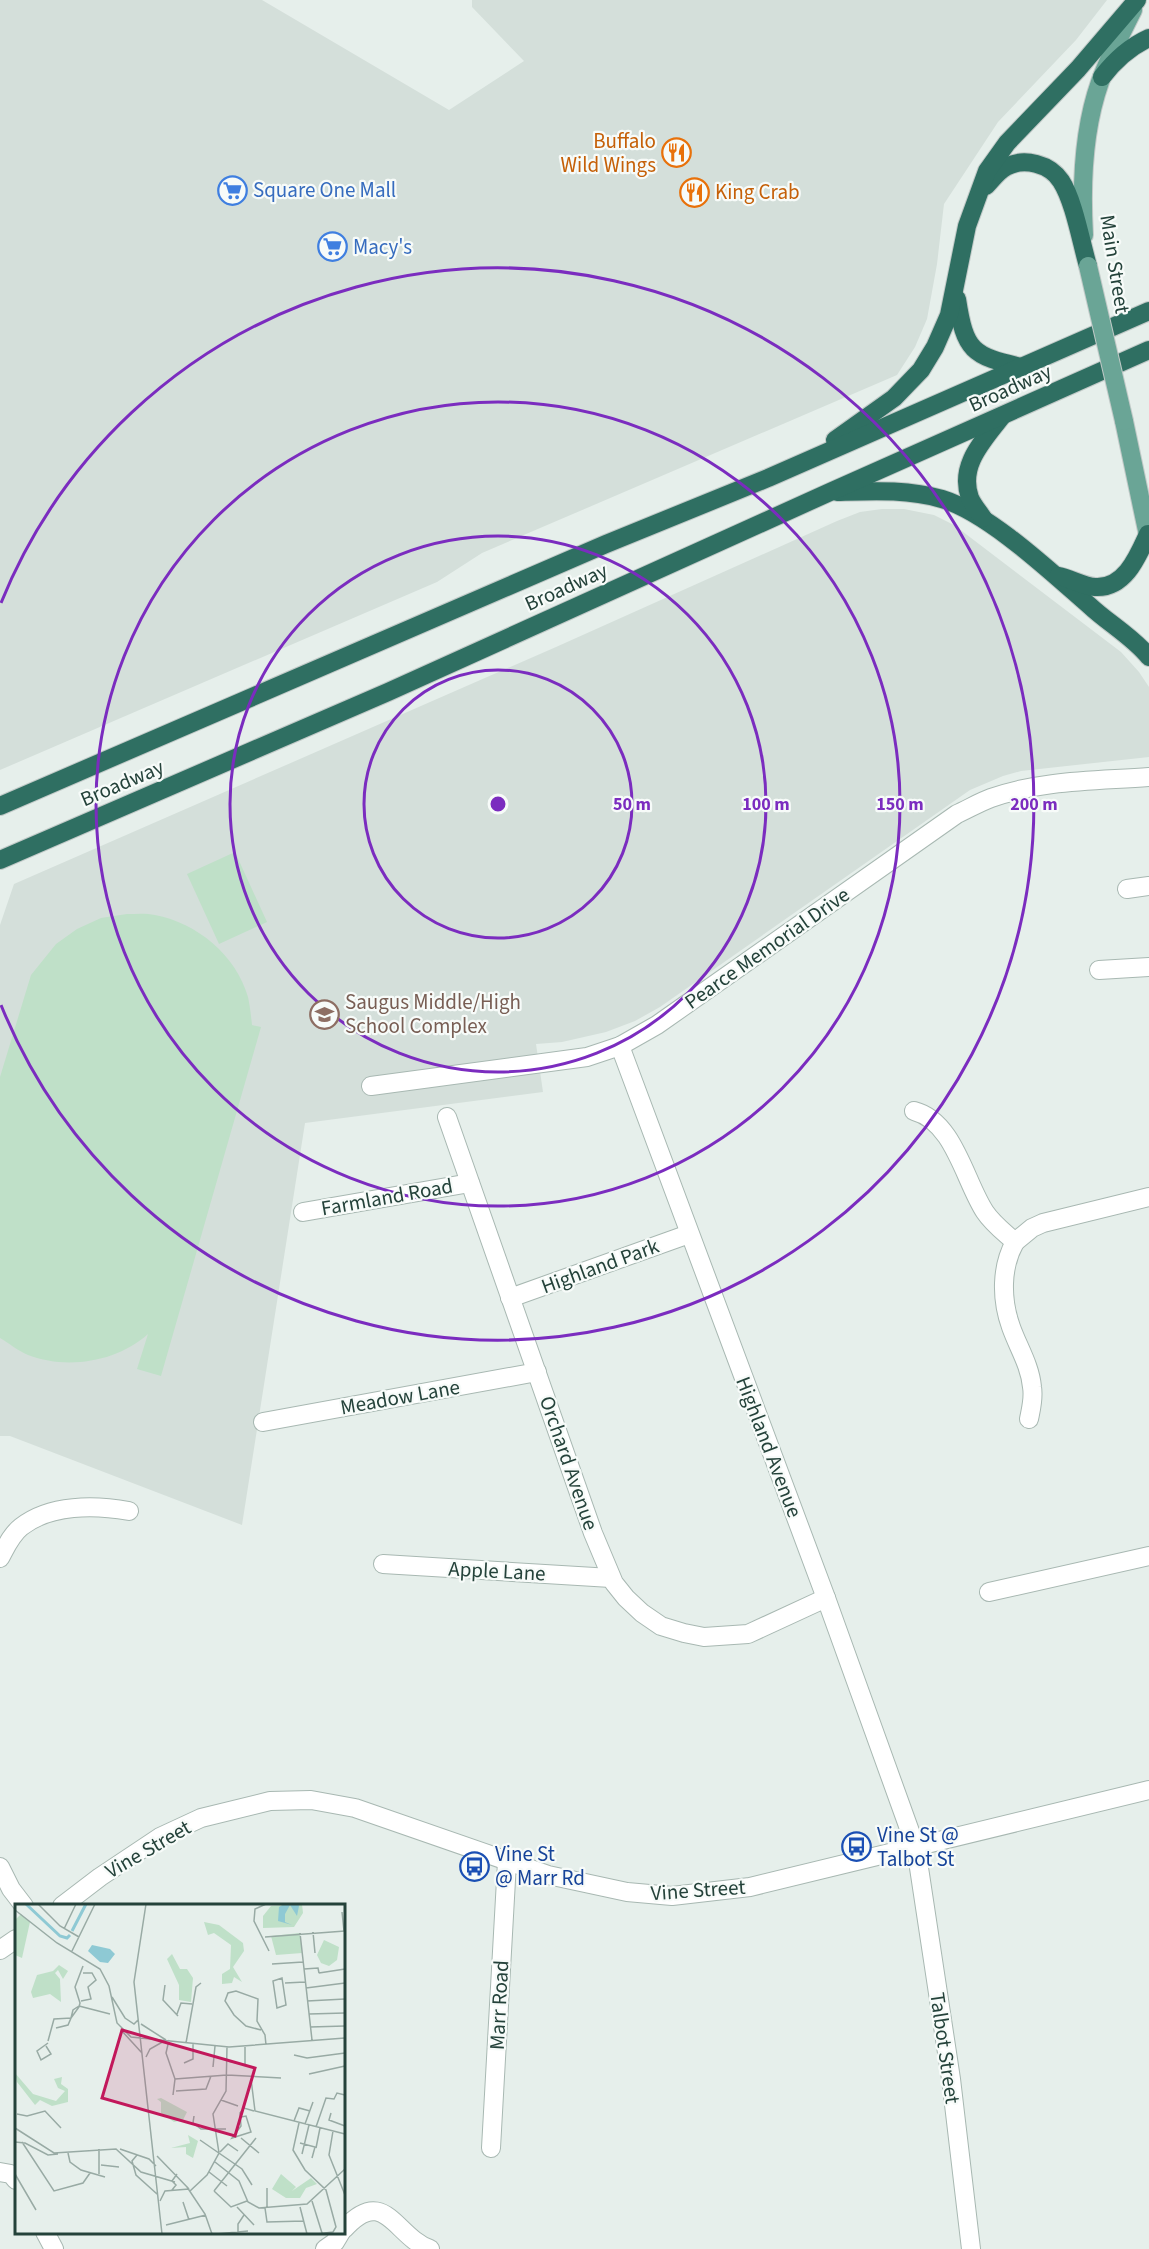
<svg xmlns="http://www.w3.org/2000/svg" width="1149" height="2249" font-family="'Source Sans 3',sans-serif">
<rect width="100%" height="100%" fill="#e6efeb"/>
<g fill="#d4dfda">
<path d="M0 0H262L449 110 524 61 472 7V0H1107L1076 40 998 122 944 204 937 264 927 319 915 347 897 375 482 553 437 582 0 770Z"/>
<path d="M882 509H904L934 515 954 525 1121 652 1139 672 1149 687V757L1021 771 1003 776 970 790 660 1007 635 1021 606 1032 562 1042 536 1044 543 1092 305 1123 242 1525 10 1436H0V925L14 884 556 647 837 521 860 512Z"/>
</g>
<g fill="#bfe0c8">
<path d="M235 852 267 922 219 944 187 874Z"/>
<path d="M127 914C136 914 146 913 155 915 197 923 236 955 248 997 250 1006 251 1016 252 1025L261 1027 161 1376 137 1369 148 1334C117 1362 67 1370 28 1355 18 1351 9 1343 0 1338V1077L31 975 56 944 77 929 101 918Z"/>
</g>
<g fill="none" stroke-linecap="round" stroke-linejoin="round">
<defs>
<g id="minor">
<path d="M1127 889 1149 886"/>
<path d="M1099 970 1149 967"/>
<path d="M620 1046 826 1598 916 1848 951 2079 971 2249"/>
<path d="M371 1086 587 1057 620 1046 657 1025 957 814C968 809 980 802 991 798 1041 780 1097 781 1149 777"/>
<path d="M914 1111C954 1121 965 1182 985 1212 993 1224 1004 1232 1015 1242L1032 1228 1043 1223 1149 1197"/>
<path d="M447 1117 593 1533 614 1583 626 1598 642 1613 661 1626 684 1633 704 1637 748 1634 826 1598"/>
<path d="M303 1212 470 1183"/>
<path d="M1015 1242C1001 1267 1001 1299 1011 1327 1018 1347 1030 1365 1032 1387 1034 1398 1031 1409 1029 1419"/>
<path d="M510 1298 689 1234"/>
<path d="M263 1422 537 1372"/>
<path d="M0 1558C6 1547 11 1535 21 1527 50 1504 95 1505 129 1511"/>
<path d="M383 1564 611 1578"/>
<path d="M989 1592 1149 1556"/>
<path d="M0 1867 11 1889 24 1906"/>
<path d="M62 1906 100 1877 160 1837 201 1818 270 1801 311 1800 355 1808 548 1875 627 1892 672 1896 750 1887 1149 1790"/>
<path d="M0 1950 16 1939"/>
<path d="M491 2148 507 1862"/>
<path d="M0 2172 11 2174 16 2180"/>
<path d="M344 2229C385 2184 395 2237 430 2249"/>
<path d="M45 2232 54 2249"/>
<path d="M325 2249 335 2242 341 2232"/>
</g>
<g id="major">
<path d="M1084 235C1081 184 1083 130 1100 82 1109 57 1121 34 1133 10"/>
<path d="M1124 421 1149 540"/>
</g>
<g id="highway">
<path d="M1102 77C1115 60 1129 47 1149 38"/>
<path d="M986 186C992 180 998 171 1006 167 1024 157 1050 164 1061 181 1074 201 1081 242 1088 266"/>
<path d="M957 299C965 351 972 356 1022 367"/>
<path d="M835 440 894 398 921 370 935 347 949 315 967 226 987 171 1007 143 1078 69 1137 0"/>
<path d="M837 492C872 491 908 489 942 499 989 513 1052 573 1090 606 1108 623 1133 637 1149 657"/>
<path d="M983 518C979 512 973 505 970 498 958 465 984 440 1002 416"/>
<path d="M1058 576C1070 578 1083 586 1095 587 1125 589 1138 556 1148 534"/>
<path d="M0 806 606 544 768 478 1149 311"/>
<path d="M0 860 388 692 830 492 1149 350"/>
</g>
</defs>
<use href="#minor" stroke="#a8b8b2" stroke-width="20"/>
<use href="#major" stroke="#c2cac8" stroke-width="20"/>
<use href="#highway" stroke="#c2cac8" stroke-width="20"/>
<use href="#minor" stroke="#fff" stroke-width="18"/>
<use href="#major" stroke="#6aa596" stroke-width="18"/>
<use href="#highway" stroke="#2f6f62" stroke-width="18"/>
<defs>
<path id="major-bridge" d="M1088 266 1124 421"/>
</defs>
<use href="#major-bridge" stroke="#c2cac8" stroke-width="20" stroke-linecap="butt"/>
<use href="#major-bridge" stroke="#6aa596" stroke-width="18"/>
</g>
<g fill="none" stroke="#7b2cbf" stroke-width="3">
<circle cx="498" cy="804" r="134"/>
<circle cx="498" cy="804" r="268"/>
<circle cx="498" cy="804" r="402"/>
<path d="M1 603A536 536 0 1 1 1 1005"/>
</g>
<defs>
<symbol id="restaurant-ring" viewBox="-11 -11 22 22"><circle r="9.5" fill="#f7fbf9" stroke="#e8710a" stroke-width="1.5"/><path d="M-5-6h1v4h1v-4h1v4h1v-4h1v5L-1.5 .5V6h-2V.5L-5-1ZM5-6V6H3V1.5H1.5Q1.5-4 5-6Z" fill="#e8710a"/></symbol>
<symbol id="supermarket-ring" viewBox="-11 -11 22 22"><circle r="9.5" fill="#f7fbf9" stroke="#3f7fe0" stroke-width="1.5"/><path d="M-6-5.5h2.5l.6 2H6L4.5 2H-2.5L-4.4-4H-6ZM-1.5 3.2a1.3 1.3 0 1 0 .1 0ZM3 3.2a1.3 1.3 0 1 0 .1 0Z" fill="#3f7fe0"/></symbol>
<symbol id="school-ring" viewBox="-11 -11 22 22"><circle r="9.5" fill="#f7fbf9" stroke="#8d6e63" stroke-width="1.5"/><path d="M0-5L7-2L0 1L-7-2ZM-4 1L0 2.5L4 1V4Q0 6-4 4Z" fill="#8d6e63"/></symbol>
<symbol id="bus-ring" viewBox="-11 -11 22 22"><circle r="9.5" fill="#f7fbf9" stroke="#1a4fb4" stroke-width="1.5"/><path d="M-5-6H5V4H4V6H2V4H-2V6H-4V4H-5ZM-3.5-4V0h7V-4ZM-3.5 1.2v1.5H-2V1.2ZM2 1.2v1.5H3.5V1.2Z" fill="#1a4fb4"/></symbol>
</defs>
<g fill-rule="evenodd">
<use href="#restaurant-ring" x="660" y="136" width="33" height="33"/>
<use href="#supermarket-ring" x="216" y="174" width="33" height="33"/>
<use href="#restaurant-ring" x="678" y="176" width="33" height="33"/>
<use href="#supermarket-ring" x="316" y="230" width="33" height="33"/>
<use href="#school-ring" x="308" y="998" width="33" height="33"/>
<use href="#bus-ring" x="840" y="1830" width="33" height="33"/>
<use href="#bus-ring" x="458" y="1850" width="33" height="33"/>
</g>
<g text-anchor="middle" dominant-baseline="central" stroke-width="4.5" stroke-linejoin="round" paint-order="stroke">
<g font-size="21" fill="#c56008" stroke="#f7fbf9" text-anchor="end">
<text x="656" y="141">Buffalo<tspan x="656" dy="24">Wild Wings</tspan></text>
<text x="715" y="192" text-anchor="start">King Crab</text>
</g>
<g font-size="21" fill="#366cbe" stroke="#f7fbf9" text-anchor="start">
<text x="253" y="190">Square One Mall</text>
<text x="353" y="247">Macy's</text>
</g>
<g font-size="21" fill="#24423a" stroke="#f7fbf9">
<text transform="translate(1115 264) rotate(81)">Main Street</text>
<text transform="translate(1010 388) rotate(-24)">Broadway</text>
<text transform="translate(566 587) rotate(-24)">Broadway</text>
<text transform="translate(122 783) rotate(-23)">Broadway</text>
<text transform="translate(767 948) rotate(-35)">Pearce Memorial Drive</text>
<text transform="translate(387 1197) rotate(-10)">Farmland Road</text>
<text transform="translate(600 1266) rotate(-20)">Highland Park</text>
<text transform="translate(400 1397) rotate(-10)">Meadow Lane</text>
<text transform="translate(769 1447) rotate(69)">Highland Avenue</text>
<text transform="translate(569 1463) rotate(71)">Orchard Avenue</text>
<text transform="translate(497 1571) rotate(3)">Apple Lane</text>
<text transform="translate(148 1849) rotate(-30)">Vine Street</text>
<text transform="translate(698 1890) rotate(-4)">Vine Street</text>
<text transform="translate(499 2005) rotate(-87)">Marr Road</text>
<text transform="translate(945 2048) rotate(82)">Talbot Street</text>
</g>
<g font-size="21" fill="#785e54" stroke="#f7fbf9" text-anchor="start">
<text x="345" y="1002">Saugus Middle/High<tspan x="345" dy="24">School Complex</tspan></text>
</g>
<g font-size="21" fill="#164399" stroke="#f7fbf9" text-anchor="start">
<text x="877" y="1835">Vine St @<tspan x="877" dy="24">Talbot St</tspan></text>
<text x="495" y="1854">Vine St<tspan x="495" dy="24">@ Marr Rd</tspan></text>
</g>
</g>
<g transform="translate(15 1904)">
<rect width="330" height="330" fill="#e6efeb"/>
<path d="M287 0 288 9 279 23 248 24V12L256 2ZM6 10 15 18 7 54 0 51V16ZM189 18 204 21 228 39 229 47 218 63 227 78 219 73 217 79 207 80V70L215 65 216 41 199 29 193 31ZM285 29 287 49 261 51 256 32ZM309 36 324 43 322 56 314 62 306 59 302 51ZM157 50 165 65H172L178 74 176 98 164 96V81L152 55ZM44 61 53 67 48 75 43 66 40 69 45 75 46 98 35 90 18 94 16 88 22 71 38 67ZM0 169 18 190 41 197 50 187 43 184 39 175 47 173 46 180 53 185V198L37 202 25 196 20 201 2 178ZM146 194 172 208 168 216 159 218 146 209V198L142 195ZM173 231 183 237 178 254 171 250V243L156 244 175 239ZM266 270 281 283 277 287 296 274 302 280 291 284 285 294H271L257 285Z" fill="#bfe0c8"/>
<path d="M269 0H283L284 2 282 12 275 1 270 10V18L277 21 263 17 264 3ZM77 41 95 45 100 50 93 59 85 58 73 47Z" fill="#8ec9d4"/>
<path fill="none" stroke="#8ec9d4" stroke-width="3" d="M11 0 45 32 52 34 55 31M57 27 71 0"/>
<path fill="none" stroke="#98aaa4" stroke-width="1.5" d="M23 0 45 22 64 33M131 0 119 78 147 330M251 0 240 5 239 17 254 47M0 6 42 39 85 65 94 82 102 119 116 133 214 143 330 134M327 8 329 27M49 25 61 0M298 28 300 49M285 29 297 136M250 33 330 27M57 47 80 0M257 60 288 58M289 65 303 64 304 69M304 69 330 65M267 74 271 101 262 104 258 77ZM270 79 290 78M150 81 148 96 163 112M291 84 330 79M97 93 110 114 119 120 123 116M66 97 76 95 73 83 81 76 77 69H68M292 97 330 95M64 102 58 106 56 114 64 103 65 99 60 83 68 62M64 102 95 110M162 110 166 99 177 100M294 110 330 109M126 120 151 136M295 123 330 122M106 126 127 149M246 126 231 122 219 111 210 97 213 89 221 87 243 95 242 117 250 131 251 141M154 136 151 149 160 175 158 191M33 137 39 115 56 114 53 121 41 124M171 139 181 83 186 79M31 142 36 150 26 156 22 147 33 139M279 151 292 154 330 149M131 153 135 145 151 136M213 157 230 161V142M169 159 178 155V140M198 163 200 142M294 170 330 162M160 175 212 171 266 174M236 175 240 207 330 230M161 187 191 185 196 172M0 193V217M206 196 223 202M316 209 314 216 330 222M2 210 12 212 30 207 46 224M179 212 178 219 186 225H211M226 213 231 212 236 228 217 234 226 222 225 209 229 204 239 207M279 217 284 204 295 207M284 219 278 246 290 266 311 286 321 323 318 328 302 330M290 220 298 198M301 223 311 194 319 195 322 189 330 191M0 224 39 249 101 245 126 268 160 278M318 227 314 251 330 291M226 234 244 249M185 236 227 265 237 281M0 238 10 239 33 251 43 250M7 238 39 287 68 279 75 269M285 239 300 243 297 254M301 244 305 224M105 245 134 255 141 262M205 248 213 240 223 247M53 249 55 258 66 266 90 273M287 250 294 221M122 251 117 257 121 271 142 290M142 252 174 285M200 258 224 277 233 298 244 304 292 300 330 265M86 261 104 263M194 268 212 282M0 270 21 306M84 270V245M172 283 190 310 197 330M252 284V304M157 286 161 281 157 277 162 270M175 287 192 271 204 249 198 210 211 187 212 143M199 287 241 234M199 287 216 303 232 297M145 297 150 287 174 285M297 297 307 329M168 298 174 316M222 303 239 321M285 303 292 330M250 304 252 318 289 317M151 321 191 311M201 330 233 327M223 330V320L229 311"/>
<path fill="#c2185b" fill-opacity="0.15" stroke="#c2185b" stroke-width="3" d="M107 126 240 164 220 232 87 194Z"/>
<rect width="330" height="330" fill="none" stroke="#24423a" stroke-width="3"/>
</g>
<circle cx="498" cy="804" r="9" fill="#7b2cbf" stroke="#f7fbf9" stroke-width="3"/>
<g font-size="18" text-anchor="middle" font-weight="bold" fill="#7b2cbf" stroke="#f7fbf9" stroke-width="4.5" stroke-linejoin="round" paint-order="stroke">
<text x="632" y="810">50 m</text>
<text x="766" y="810">100 m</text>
<text x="900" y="810">150 m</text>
<text x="1034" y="810">200 m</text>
</g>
</svg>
